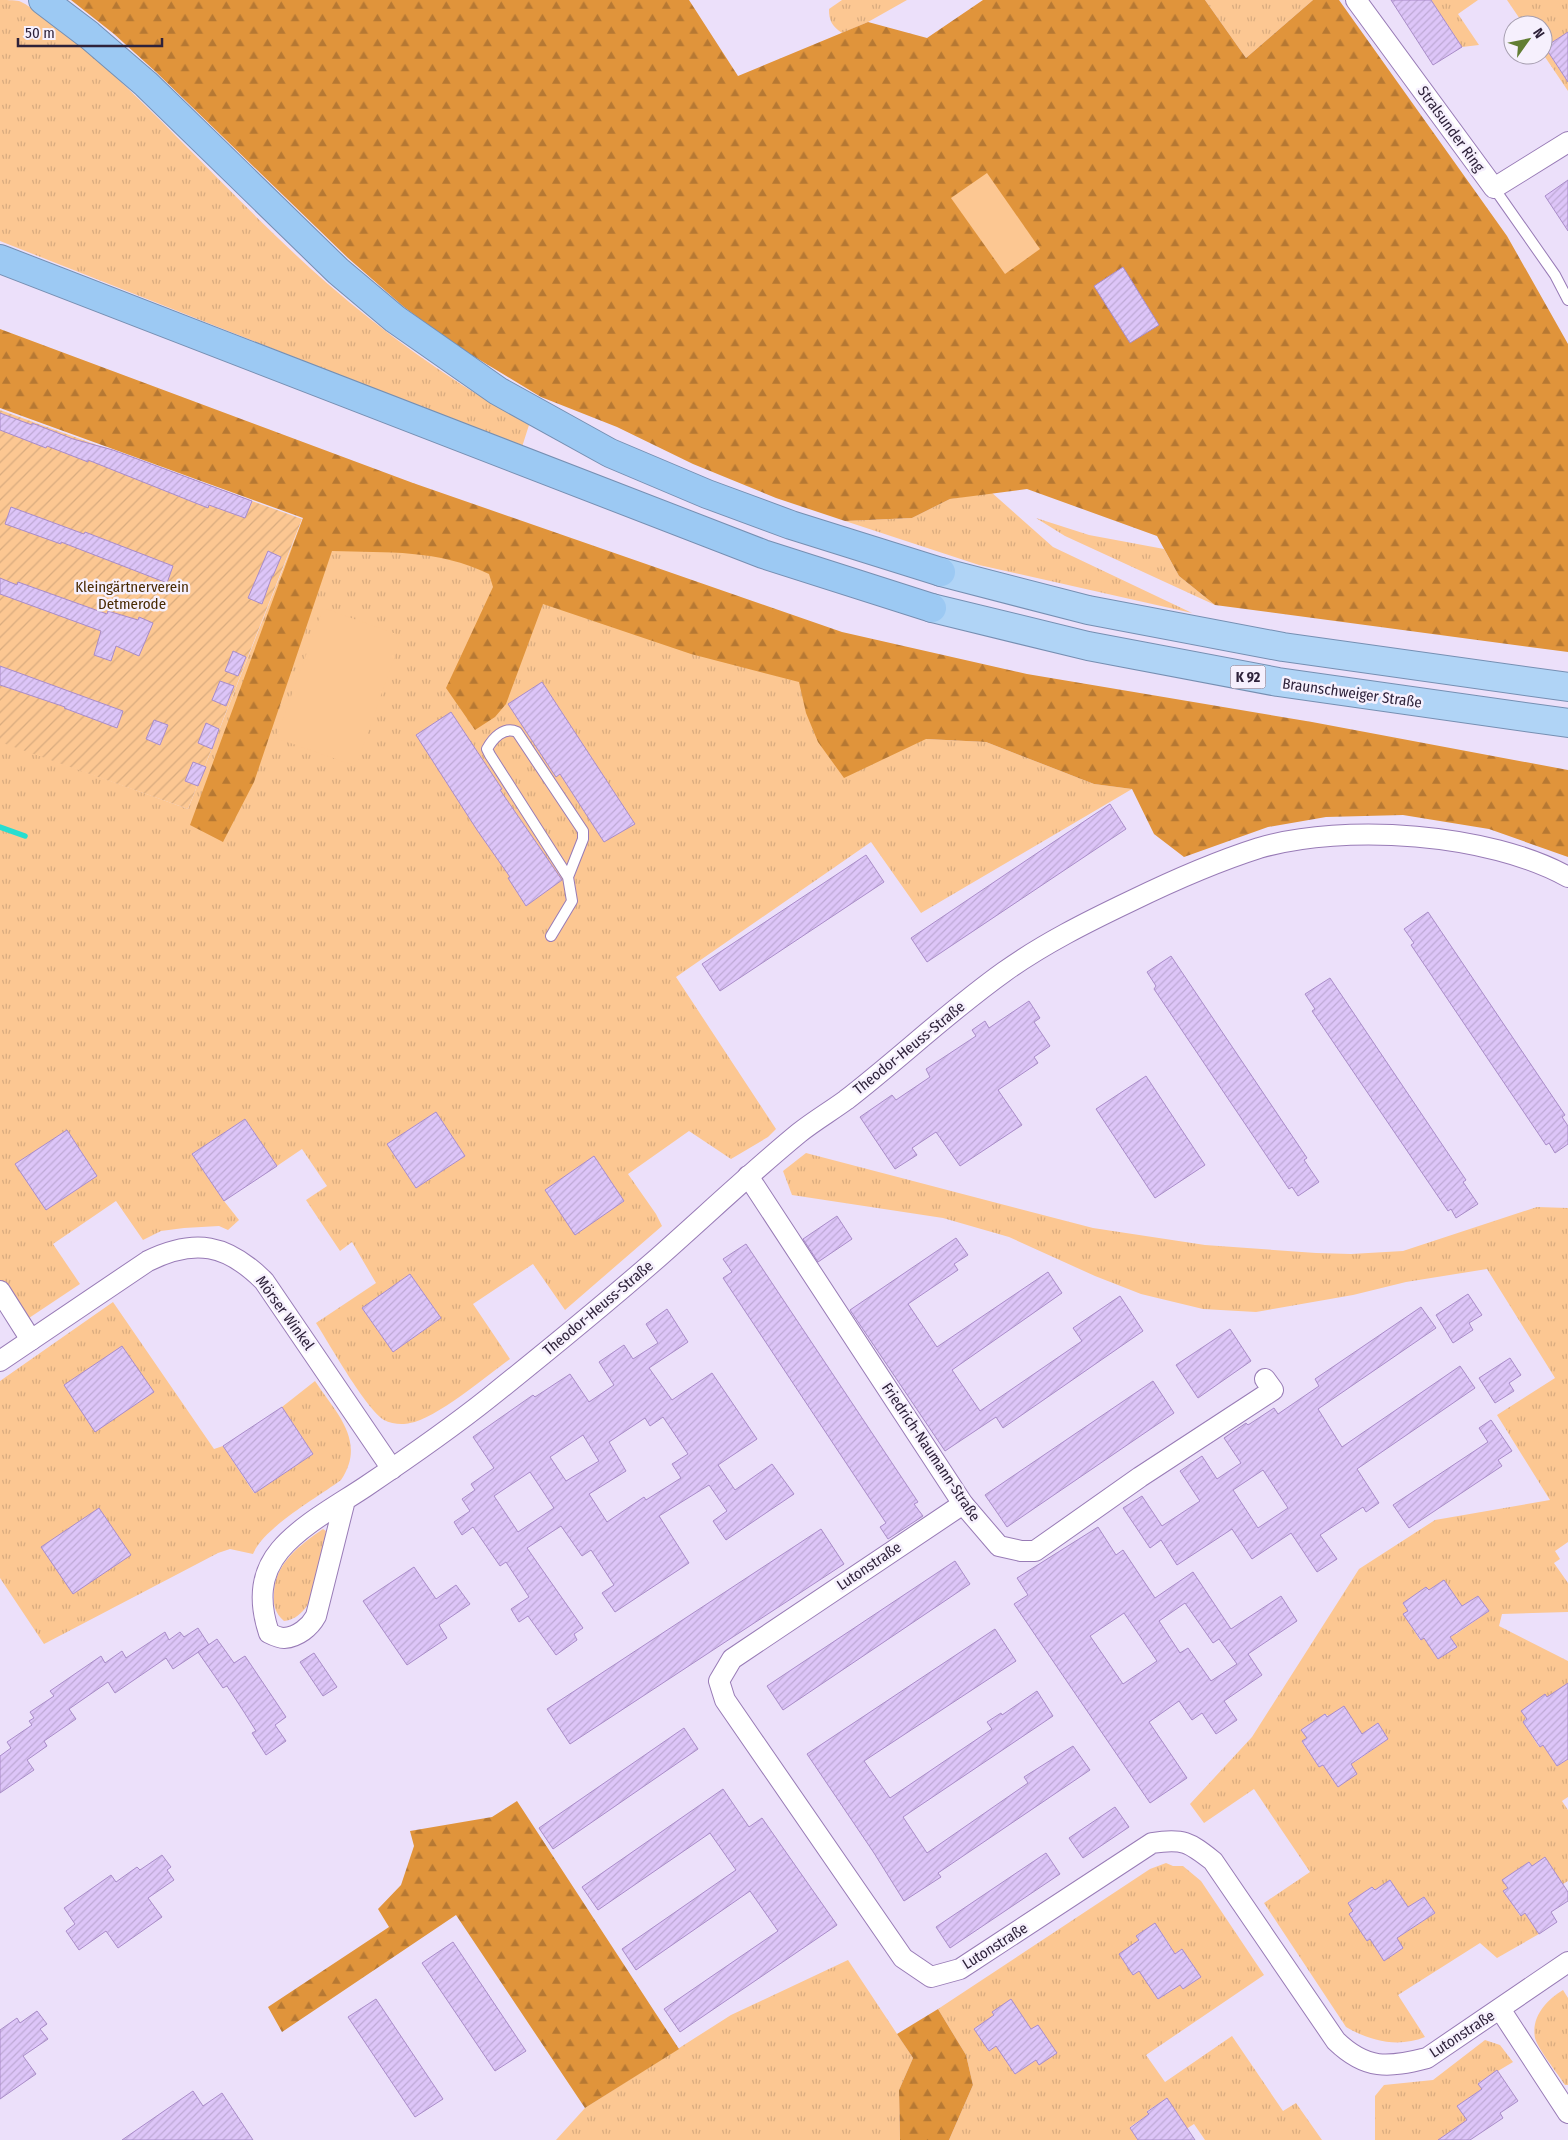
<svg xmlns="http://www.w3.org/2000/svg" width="1568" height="2140" font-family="'Fira Sans Condensed',sans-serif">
<defs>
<pattern id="grass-tufts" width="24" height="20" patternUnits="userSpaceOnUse" patternTransform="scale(1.25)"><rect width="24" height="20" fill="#fcc792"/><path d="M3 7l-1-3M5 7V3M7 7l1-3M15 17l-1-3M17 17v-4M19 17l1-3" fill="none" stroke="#d8ab7f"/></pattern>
<pattern id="forest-firs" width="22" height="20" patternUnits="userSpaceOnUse" patternTransform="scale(1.25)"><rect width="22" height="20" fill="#e0943b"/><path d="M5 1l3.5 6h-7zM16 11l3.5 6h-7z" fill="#b67833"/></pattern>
<pattern id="garden-furrows" width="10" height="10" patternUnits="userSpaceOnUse" patternTransform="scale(1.25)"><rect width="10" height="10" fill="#fcc792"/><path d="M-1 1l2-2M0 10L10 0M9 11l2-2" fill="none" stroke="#d8ab7f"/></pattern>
<pattern id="building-hatch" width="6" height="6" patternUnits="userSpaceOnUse" patternTransform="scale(1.25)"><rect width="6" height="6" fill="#ddc5f8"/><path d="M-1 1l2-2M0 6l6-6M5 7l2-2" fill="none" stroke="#bea9d5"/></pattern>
</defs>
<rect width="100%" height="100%" fill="#ece0fa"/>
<g fill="url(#grass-tufts)" fill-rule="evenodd">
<path d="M0 0C5 0 14 0 19 1 25 3 32 9 38 13 61 29 82 47 103 65 180 136 249 215 328 284 390 338 457 385 529 425L522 447 0 241Z"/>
<path d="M842 0H907L868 22 842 33C832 26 829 21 829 9Z"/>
<path d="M1205 0H1313L1246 58Z"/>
<path d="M1431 0H1478L1458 14 1479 45 1462 47Z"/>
<path d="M1507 0H1568V32L1545 47 1568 82V91L1543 54V25H1524Z"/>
<path d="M413 483 926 739 986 742 1094 784 1132 789 921 913 871 842 676 977 776 1129 768 1137 731 1159 689 1131 628 1174 656 1214 662 1226 565 1310 533 1264 473 1304 510 1359C488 1375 434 1420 410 1423 403 1425 391 1424 384 1420 366 1409 330 1345 316 1323L376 1283 352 1242 340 1251 306 1200 327 1186 302 1149 277 1166 245 1119 192 1154 224 1201 239 1220 228 1230 219 1226 184 1228 161 1231 143 1240 116 1201 53 1244 80 1284 26 1320 0 1280V741L188 809 303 518ZM436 1112 465 1156 416 1188 387 1144ZM67 1130 97 1176 46 1210 16 1164ZM594 1157 624 1201 575 1234 545 1190ZM410 1274 441 1318 393 1352 362 1308Z"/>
<path d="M991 492 1053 547 1192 613 979 565 845 521 912 518 950 499Z"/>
<path d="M1036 518 1089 535 1164 549 1179 576 1215 605 1065 536Z"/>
<path d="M806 1153 1093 1228 1205 1245 1316 1253 1351 1254 1403 1251 1537 1207 1568 1208V1542L1555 1551 1560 1559 1554 1563 1568 1583V1612L1502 1614 1499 1626 1568 1661V1693L1547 1697 1545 1695 1523 1722 1539 1747 1543 1745 1557 1766 1568 1759V1797L1562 1801 1568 1810V1881L1563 1884 1532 1866 1529 1862 1503 1880 1508 1888 1504 1891 1520 1916 1525 1913 1539 1934 1497 1958 1480 1943 1398 1995 1425 2037C1398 2048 1370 2041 1346 2027L1264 1903 1310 1872 1254 1789 1204 1823 1190 1804 1252 1737 1359 1569 1435 1520 1550 1500 1497 1415 1555 1378 1487 1269 1406 1282 1353 1295 1256 1312 1203 1309 1141 1294 1095 1276 1009 1237 943 1218 792 1195 783 1171ZM1444 1580 1462 1606 1478 1596 1489 1611 1456 1634 1444 1628 1457 1647 1438 1659 1424 1638 1420 1640 1404 1615 1408 1611 1403 1604 1426 1588 1429 1590ZM1325 1714 1362 1734 1378 1723 1388 1739 1355 1762 1345 1756 1319 1767 1302 1742 1307 1738 1302 1730ZM1390 1880 1408 1907 1424 1897 1435 1913 1402 1935 1390 1929 1403 1948 1384 1961 1370 1939 1367 1941 1349 1914 1353 1911 1348 1903 1372 1887 1375 1890Z"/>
<path d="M113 1302 214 1449 223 1446 254 1493 313 1454 282 1407 315 1381C336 1413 367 1441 341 1480 317 1498 264 1527 253 1554L230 1549 218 1553 44 1644 0 1578V1381Z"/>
<path d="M323 1529 326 1531C321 1559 319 1617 284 1621 275 1613 273 1605 274 1593 275 1563 300 1545 323 1529Z"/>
<path d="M1166 1863 1173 1866H1183L1201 1881 1264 1975 1146 2055 1165 2082 1232 2036 1283 2111 1296 2103 1322 2140H1205L1194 2124 1177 2135 1166 2099 1147 2111 1149 2114 1130 2127 1138 2140H949L973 2085 966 2055 938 2009 1150 1869ZM1155 1924 1170 1945 1160 1952 1165 1960 1182 1949 1201 1977 1183 1989 1180 1985 1158 1999 1144 1978V1968L1133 1975 1119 1954 1139 1940 1136 1936ZM1011 2000 1021 2036 1038 2025 1056 2053 1039 2065 1036 2060 1015 2074 1001 2053 999 2044 989 2051 974 2029 994 2015 992 2012Z"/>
<path d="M848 1960 913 2058 899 2090 900 2140H556L585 2108 731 2015Z"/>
<path d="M1563 1990 1568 1998V2085H1565C1558 2074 1538 2049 1535 2038 1531 2016 1547 2000 1563 1990Z"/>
<path d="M1485 2040 1500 2045 1513 2062 1478 2083 1482 2089 1457 2106 1467 2120 1450 2140H1375V2096L1384 2085 1433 2080Z"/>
</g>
<g fill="url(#forest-firs)">
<path d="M71 0H689L738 76 868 22 927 38 983 0H1205L1246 58 1313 0H1339L1507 236 1568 344V652L1215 605 1179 576 1157 536 1027 489 950 499 912 518 845 521 776 498 693 464 617 427 541 397 455 345 404 307 348 258 156 72 114 34Z"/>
<path d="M0 329 413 483 842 632 1027 674 1312 722 1568 770V857L1489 829 1403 815 1326 817 1268 827 1184 857 1154 834 1132 789 1094 784 986 742 926 739 844 778 818 742 806 713 799 682 691 654 543 604 506 704 495 717 475 730 446 688 493 587 489 574C438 549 388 553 332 551L254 782 223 842 190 825 303 518 0 408Z"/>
<path d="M517 1801 679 2049 585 2108 456 1915 282 2032 268 2007 389 1927 378 1909 401 1885 414 1846 410 1831 492 1817Z"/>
<path d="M938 2009 966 2055 973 2085 949 2140H900L899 2090 913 2058 897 2034Z"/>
</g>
<path fill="url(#garden-furrows)" d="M0 410 302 519 188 809 0 742Z"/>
<g fill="#fcc792">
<path d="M987 173 1040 249 1005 274 951 198Z"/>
<path d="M323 608 402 636 356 766 276 738Z"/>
</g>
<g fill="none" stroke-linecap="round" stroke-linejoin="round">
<path stroke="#28ded0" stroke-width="5.5" d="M0 827 25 836"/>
</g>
<g fill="url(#building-hatch)" stroke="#a98cc8" fill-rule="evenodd">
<path d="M1391 0H1431L1462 47 1433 65Z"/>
<path d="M1568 32V82L1545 47Z"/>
<path d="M1568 180V231L1545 196Z"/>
<path d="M1123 267 1159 325 1130 343 1094 286Z"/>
<path d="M0 413 32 425V423L73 439 113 450 252 501 245 518 209 505 208 508 88 460V462L47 446 46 448 0 430Z"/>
<path d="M11 507 84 534 85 532 173 566 167 583 61 542V544L5 524Z"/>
<path d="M268 551 281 557 273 576H272L262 604 248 598Z"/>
<path d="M0 578 17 585 18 582 107 614 108 611 138 620 139 617 153 623 139 656 116 646 111 661 94 655 101 631 0 594Z"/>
<path d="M233 651 246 657 238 676 225 671Z"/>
<path d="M0 666 123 711 117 728 64 708 65 707 0 685Z"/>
<path d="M220 681 234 686 226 706 212 700Z"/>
<path d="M542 682 635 824 604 842 560 774 556 777 508 704Z"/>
<path d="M451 712 502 789 500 790 562 880 526 906 508 878 510 877 477 830 416 735Z"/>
<path d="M154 720 168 725 160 745 146 739Z"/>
<path d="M206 723 219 729 212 749 198 743Z"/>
<path d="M193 762 206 767 198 786 185 781Z"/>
<path d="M1110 804 1126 829 927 962 911 938Z"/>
<path d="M866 855 884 882 720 991 702 964Z"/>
<path d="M1428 912 1565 1115 1562 1117 1568 1126V1144L1555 1153 1549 1143 1546 1145 1411 945 1414 943 1404 929Z"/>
<path d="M1171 956 1307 1158 1304 1160 1319 1182 1298 1196 1292 1187 1289 1189 1154 989 1156 986 1147 972Z"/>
<path d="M1330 978 1466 1180 1463 1182 1478 1204 1456 1218 1451 1209 1448 1211 1312 1011 1315 1009 1305 994Z"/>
<path d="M1029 1001 1040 1018 1034 1022 1050 1046 1034 1057 1038 1063 998 1090 1022 1125 960 1166 936 1132 912 1148 917 1155 895 1169 860 1117 892 1095 896 1100 930 1077 926 1069 976 1036 972 1030 985 1021 989 1028Z"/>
<path d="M1146 1076 1205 1165 1155 1198 1096 1109Z"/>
<path d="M436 1112 465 1156 416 1188 387 1144Z"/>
<path d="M245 1119 277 1166 224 1201 192 1154Z"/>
<path d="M67 1130 97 1176 46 1210 15 1164Z"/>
<path d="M594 1156 624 1201 575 1235 545 1190Z"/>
<path d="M837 1216 852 1239 818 1262 803 1239Z"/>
<path d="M956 1238 968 1255 954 1264 958 1270 908 1304 937 1347 1048 1272 1062 1293 952 1370 980 1411 1082 1341 1073 1328 1120 1296 1143 1331 1003 1428 996 1417 945 1451 850 1310Z"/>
<path d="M746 1244 918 1502 914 1504 923 1516 888 1539 880 1527 886 1523 723 1278 732 1272 723 1259Z"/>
<path d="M410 1274 441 1318 393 1352 362 1308Z"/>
<path d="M1468 1294 1482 1315 1469 1323 1473 1330 1453 1343 1436 1315Z"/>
<path d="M1421 1307 1436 1328 1318 1409 1342 1447 1460 1366 1475 1388 1357 1469 1379 1503 1366 1512 1363 1507 1320 1535 1337 1559 1317 1572 1291 1533 1252 1559 1232 1529 1177 1565 1161 1540 1150 1548 1123 1508 1142 1496 1162 1526 1200 1501 1180 1471 1202 1456 1217 1479 1241 1463 1224 1438 1246 1423 1248 1425 1274 1408 1278 1414 1319 1386 1315 1379ZM1263 1470 1288 1508 1258 1528 1233 1490Z"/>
<path d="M667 1309 688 1342 649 1368 672 1400 712 1373 757 1439 718 1465 735 1490 772 1464 794 1494 726 1540 713 1521 727 1511 709 1485 659 1516 689 1563 615 1612 602 1593 614 1585 591 1550 582 1556 561 1526 527 1548 583 1628 574 1634 577 1640 556 1655 528 1616 519 1622 511 1609 529 1597 506 1562 500 1566 473 1527 462 1535 454 1522 470 1511 462 1499 475 1490 471 1484 494 1468 473 1437 533 1395 535 1397 570 1374 589 1402 614 1385 599 1362 624 1345 633 1359 658 1343 646 1324ZM663 1417 688 1454 672 1464 681 1478 646 1500 644 1497 607 1522 589 1494 626 1471 609 1442 645 1418 650 1426ZM583 1435 599 1461 566 1481 550 1457ZM530 1472 554 1508 518 1532 494 1496Z"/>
<path d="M1230 1329 1251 1361 1198 1398 1176 1365Z"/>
<path d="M122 1346 154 1392 95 1432 64 1385Z"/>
<path d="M1510 1358 1521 1375 1509 1383 1514 1391 1495 1403 1479 1378Z"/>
<path d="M1153 1381 1174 1413 1007 1527 985 1495Z"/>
<path d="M282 1407 313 1454 255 1493 223 1446Z"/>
<path d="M1491 1420 1512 1451 1498 1460 1502 1466 1409 1528 1393 1505 1488 1442 1479 1428Z"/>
<path d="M99 1508 131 1555 73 1594 41 1547Z"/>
<path d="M1098 1527 1116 1555 1123 1550 1155 1598 1193 1572 1231 1629 1281 1596 1297 1621 1248 1654 1262 1675 1224 1701 1237 1720 1216 1734 1202 1713 1192 1720 1179 1701 1149 1722 1187 1778 1150 1803 1014 1604 1028 1595 1017 1578ZM1185 1603 1213 1643 1219 1639 1237 1664 1211 1681 1188 1648 1180 1653 1159 1621ZM1124 1613 1157 1661 1123 1684 1090 1636Z"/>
<path d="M821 1529 844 1564 570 1744 547 1709Z"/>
<path d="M955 1561 970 1584 783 1710 767 1686Z"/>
<path d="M414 1567 436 1599 456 1585 470 1604 439 1625 447 1638 407 1665 363 1601Z"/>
<path d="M1444 1580 1462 1606 1478 1596 1489 1611 1450 1637 1457 1647 1438 1659 1424 1638 1421 1640 1403 1614 1408 1611 1403 1603 1426 1587 1429 1590Z"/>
<path d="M198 1628 209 1645 173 1669 166 1658 115 1693 108 1682 69 1709 76 1719 44 1741 47 1746 27 1760 34 1770 0 1793V1756L11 1748 7 1742 32 1725 29 1721 34 1718 30 1712 54 1696 50 1691 101 1656 105 1663 122 1651 126 1658 165 1632 169 1640 180 1632 184 1637Z"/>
<path d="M995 1629 1016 1661 864 1761 890 1798 992 1729 987 1722 1001 1713 1002 1715 1037 1691 1053 1716 903 1817 927 1853 1028 1783 1024 1777 1073 1746 1090 1770 938 1873 941 1877 904 1901 874 1853 807 1754Z"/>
<path d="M217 1639 234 1663 245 1656 286 1717 275 1725 286 1741 266 1755 252 1733 256 1731 244 1712 227 1686 223 1688 198 1652Z"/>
<path d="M314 1653 337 1687 323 1696 300 1662Z"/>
<path d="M1568 1683V1759L1557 1766 1543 1745 1540 1747 1523 1722 1527 1719 1521 1711 1545 1694 1547 1697Z"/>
<path d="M1344 1706 1362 1734 1378 1723 1388 1739 1351 1764 1357 1774 1338 1787 1323 1765 1319 1767 1302 1741 1307 1738 1301 1730 1325 1714 1327 1717Z"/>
<path d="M684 1728 698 1749 553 1849 539 1828Z"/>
<path d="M723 1789 749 1827 762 1818 837 1925 680 2032 664 2009 778 1931 750 1891 636 1970 622 1949 736 1870 710 1833 598 1910 582 1887Z"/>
<path d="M1115 1807 1129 1827 1083 1858 1069 1838Z"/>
<path d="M1046 1853 1060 1874 950 1948 936 1927Z"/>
<path d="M162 1855 171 1867 167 1870 174 1880 148 1898 162 1917 118 1948 106 1931 79 1950 66 1931 75 1924 64 1908 111 1875 116 1882 137 1867 140 1870Z"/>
<path d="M1545 1857 1568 1892V1901L1551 1912 1557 1922 1539 1934 1525 1913 1521 1916 1503 1891 1508 1888 1502 1880 1529 1862 1532 1866Z"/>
<path d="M1390 1880 1408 1907 1424 1897 1435 1913 1397 1938 1403 1948 1384 1961 1370 1939 1367 1941 1349 1914 1353 1911 1348 1903 1372 1887 1375 1890Z"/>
<path d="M1155 1923 1175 1954 1182 1949 1201 1977 1183 1989 1180 1985 1158 1999 1139 1971 1133 1975 1119 1954 1139 1940 1136 1936Z"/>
<path d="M453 1942 526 2051 495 2071 422 1963Z"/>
<path d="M376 1999 443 2099 415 2117 348 2017Z"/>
<path d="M1011 1999 1031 2029 1038 2025 1057 2053 1039 2065 1036 2060 1015 2074 996 2046 989 2051 974 2029 994 2015 992 2012Z"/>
<path d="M37 2011 47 2024 40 2029 48 2039 23 2056 36 2074 0 2099V2030L17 2018 20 2023Z"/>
<path d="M1497 2070 1518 2101 1500 2113 1503 2118 1470 2140H1438L1467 2120 1457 2106 1482 2089 1478 2084Z"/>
<path d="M193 2091 203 2106 222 2093 253 2140H122Z"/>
<path d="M1167 2098 1195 2140H1138L1130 2128 1149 2114 1147 2112Z"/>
</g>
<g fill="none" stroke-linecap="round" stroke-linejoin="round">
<defs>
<g id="service">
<path d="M1494 188 1555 275 1568 300"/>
<path d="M551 936 572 901 568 877 490 755 487 749C493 738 504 726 517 732L583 831V839L568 877"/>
</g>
<g id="minor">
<path d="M1356 0 1494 188 1568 142"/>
<path d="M748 1176 963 1504 999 1546 1021 1551H1035L1140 1477 1273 1390 1265 1379"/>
<path d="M0 1291 31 1340"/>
<path d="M0 1361 148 1261C195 1238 227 1244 264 1281L392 1469"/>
<path d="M345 1500 316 1616C310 1627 298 1637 284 1638 280 1638 273 1635 269 1633 259 1603 259 1575 280 1550 301 1525 338 1505 365 1487 408 1458 450 1429 490 1397 545 1353 600 1308 653 1262 702 1219 749 1174 799 1133 814 1121 831 1111 846 1100 899 1059 948 1012 1004 972 1043 944 1087 922 1131 901 1172 881 1215 862 1259 848 1345 823 1489 833 1568 877"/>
<path d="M963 1504 732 1659 719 1681 725 1700 903 1958 931 1977 960 1969 1152 1843C1183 1838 1189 1842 1213 1861L1336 2041C1366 2070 1388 2068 1427 2058L1568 1962"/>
<path d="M1500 2009 1568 2113"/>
</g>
<g id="trunk">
<path d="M941 572 1088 610 1283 647 1568 687"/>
<path d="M932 608 1088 646 1278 682 1568 723"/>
</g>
<g id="motorway">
<path d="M43 0 89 35 146 84 338 271 395 319 498 391 610 453 707 494 791 525 941 572"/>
<path d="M0 259 763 554 932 608"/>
</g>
</defs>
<use href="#service" stroke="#987bb6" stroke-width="12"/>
<use href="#minor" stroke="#987bb6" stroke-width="22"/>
<use href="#trunk" stroke="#768fb2" stroke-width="30"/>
<use href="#motorway" stroke="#768fb2" stroke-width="30"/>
<use href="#service" stroke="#fff" stroke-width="10"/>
<use href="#minor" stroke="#fff" stroke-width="20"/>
<use href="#trunk" stroke="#b0d4f6" stroke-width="28"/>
<use href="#motorway" stroke="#9cc9f3" stroke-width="28"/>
</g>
<g text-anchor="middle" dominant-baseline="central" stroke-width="5" stroke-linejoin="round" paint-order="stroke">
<rect fill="#f6f0fd" stroke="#6a6074" stroke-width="1" x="1230.5" y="665.5" width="35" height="23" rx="4"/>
<g font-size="14" font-weight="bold" fill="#2e223a">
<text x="1248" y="677">K 92</text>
</g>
<g font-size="15" fill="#2e223a" stroke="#f6f0fd">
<text transform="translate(1451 129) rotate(54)">Stralsunder Ring</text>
<text transform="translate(1352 693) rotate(8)">Braunschweiger Straße</text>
<text transform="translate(909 1048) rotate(-39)">Theodor-Heuss-Straße</text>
<text transform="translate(598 1308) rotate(-40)">Theodor-Heuss-Straße</text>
<text transform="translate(285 1313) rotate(54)">Mörser Winkel</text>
<text transform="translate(931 1452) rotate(56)">Friedrich-Naumann-Straße</text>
<text transform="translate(869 1566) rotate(-34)">Lutonstraße</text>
<text transform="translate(995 1946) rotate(-32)">Lutonstraße</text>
<text transform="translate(1462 2034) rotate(-33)">Lutonstraße</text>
</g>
<g font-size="15" fill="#492b04" stroke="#f6f0fd">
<text x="132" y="587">Kleingärtnerverein<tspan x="132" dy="17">Detmerode</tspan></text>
</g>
</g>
<g transform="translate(1528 40) rotate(57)"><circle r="24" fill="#f6f0fd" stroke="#a69eaf"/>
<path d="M0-4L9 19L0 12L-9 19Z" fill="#627e33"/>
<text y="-8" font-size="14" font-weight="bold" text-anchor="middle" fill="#2e223a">N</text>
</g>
<path d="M18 38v8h144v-8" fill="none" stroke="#2e223a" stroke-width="2.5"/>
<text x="25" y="38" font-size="15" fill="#2e223a" stroke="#f6f0fd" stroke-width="4" paint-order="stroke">50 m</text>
</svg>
